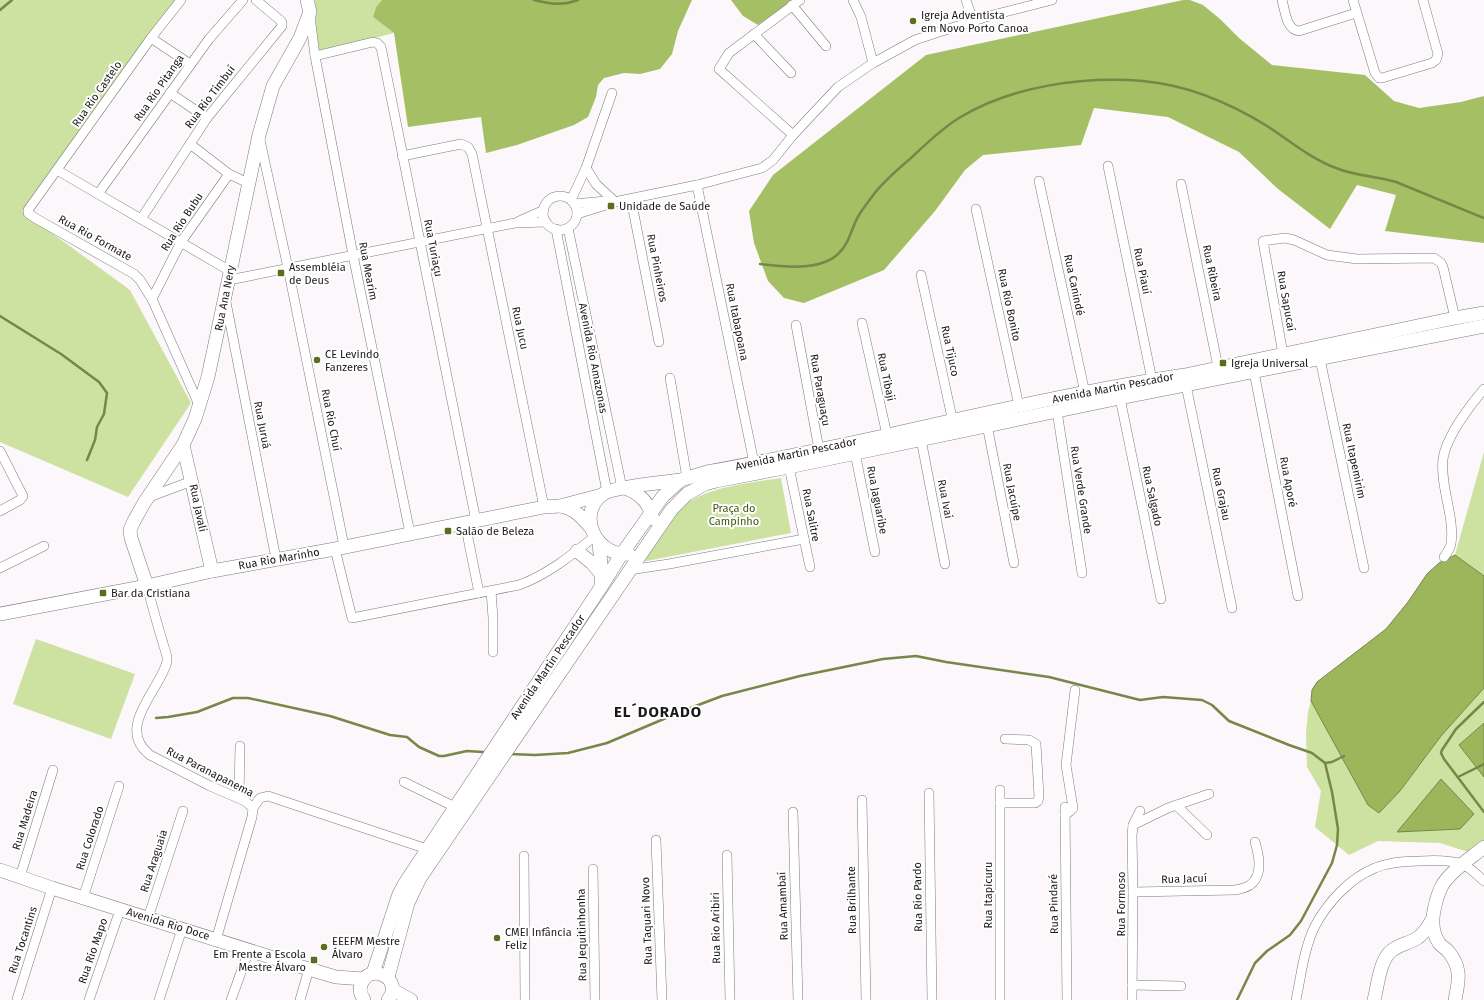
<svg xmlns="http://www.w3.org/2000/svg" width="1484" height="1000" font-family="'Fira Sans',sans-serif">
<rect width="100%" height="100%" fill="#fcf7fa"/>
<g fill="#cde1a0">
<path d="M0 0H177L56 164 23 212 130 290 191 403 128 497 0 442Z"/>
<path d="M315 0H382L376 7 373 17 394 33 317 53Z"/>
<path d="M1484 452V576L1455 555Z"/>
<path d="M781 478 791 533 641 562C652 546 663 527 677 512 699 487 750 483 781 478Z"/>
<path d="M36 639 135 674 111 739 13 704Z"/>
<path d="M1484 688V723L1459 745 1484 777V857L1440 843 1378 841 1349 855 1315 827 1321 791 1307 767 1306 733 1308 712 1311 701 1368 805 1379 813 1400 791 1441 736Z"/>
</g>
<g fill="#a5bf65">
<path d="M382 0H692L678 31 672 54 660 69 640 74 624 73 604 78 598 85 596 97 588 117 574 125 517 145 486 153 481 117 408 127 394 33 373 17 376 7Z"/>
<path d="M731 0H795L758 25 743 16Z"/>
<path d="M1183 0H1190L1203 5 1220 19 1239 38 1272 65 1365 75 1394 101 1419 108 1461 102 1484 96V243L1385 231 1396 195 1357 185 1330 229 1278 189 1239 152 1168 117 1094 108 1081 145 983 155 965 170 935 211 884 270 804 303 784 298 768 281 754 243 749 211 773 175 926 55Z"/>
</g>
<g fill="#9db65c" stroke="#768748">
<path d="M1455 555 1484 576V688L1441 736 1400 791 1379 813 1368 805 1311 701 1312 690 1317 682 1386 629 1408 602 1427 574 1439 563Z"/>
<path d="M1484 723V777L1459 745Z"/>
<path d="M1441 779 1474 814 1460 829 1397 832Z"/>
</g>
<g fill="none" stroke-linecap="round" stroke-linejoin="round">
<g stroke="#768748" stroke-width="2.5">
<path d="M534 0C551 4 561 6 578 0"/>
<path d="M0 10 12 0"/>
<path d="M760 264C784 267 820 271 838 254 850 243 851 228 859 215 863 208 869 201 874 194 884 181 898 169 911 158 926 144 941 129 959 118 1011 86 1083 76 1143 81 1186 85 1230 103 1267 126 1289 140 1311 159 1336 168 1355 176 1376 176 1396 182L1484 218"/>
<path d="M0 316 61 354 99 382 107 393 104 414 97 427 95 440 87 460"/>
<path d="M1484 702 1456 729 1442 750 1441 753 1444 759 1484 812"/>
<path d="M156 718 168 717 197 712 233 698H248L330 716 390 735 407 737 419 747 439 756H444L467 751 483 752"/>
<path d="M510 754 535 755 568 753 607 743 685 710 722 696 800 676 883 659 916 656 946 662 1049 677 1140 700 1163 697 1202 700 1212 705 1229 721 1289 745 1312 753 1325 763 1332 762 1344 756"/>
<path d="M1458 777 1484 764"/>
<path d="M1237 1000 1255 963 1267 951 1290 935 1301 921 1332 863 1337 845 1338 829 1332 792 1325 763"/>
</g>
<defs>
<g id="street">
<path d="M853 0 861 17 873 63"/>
<path d="M966 0 973 21"/>
<path d="M1282 0C1285 10 1286 30 1299 31L1356 13"/>
<path d="M1353 0 1375 73 1379 78H1382L1432 63 1436 60 1438 54 1423 0"/>
<path d="M792 5 826 46"/>
<path d="M310 16 315 56 353 255 410 533"/>
<path d="M754 34 791 73"/>
<path d="M151 38 190 64"/>
<path d="M315 56 373 42 377 43 381 47 476 521"/>
<path d="M170 93 207 118"/>
<path d="M793 135 719 69 729 53 800 0"/>
<path d="M260 140 288 268 344 546"/>
<path d="M190 144 229 174 248 183"/>
<path d="M402 156 461 144 468 147 472 154 544 507"/>
<path d="M1108 166 1152 380"/>
<path d="M586 168 596 184 613 200"/>
<path d="M57 170 230 271"/>
<path d="M1039 181 1085 393"/>
<path d="M1181 184 1218 367"/>
<path d="M697 185 754 463"/>
<path d="M98 194 209 39 243 0"/>
<circle cx="560" cy="213" r="17"/>
<path d="M631 199 659 342"/>
<path d="M571 200 586 168 612 93"/>
<path d="M574 204 606 201"/>
<path d="M976 209 1019 406"/>
<path d="M577 214 619 201 697 185 762 168 773 160 793 135 838 87 873 63 915 40 936 33 989 16 1052 0"/>
<path d="M141 219 207 118 282 26V23L281 21 256 0"/>
<path d="M519 221 544 210"/>
<path d="M568 228 622 488"/>
<path d="M556 229 607 492"/>
<path d="M921 275 954 427"/>
<path d="M229 280 515 223 546 222"/>
<path d="M152 299 140 280 134 274 35 218 28 213V210L151 38 181 0"/>
<path d="M226 302 276 559"/>
<path d="M862 323 887 435"/>
<path d="M796 325 820 455"/>
<path d="M1320 359 1364 568"/>
<path d="M1284 360 1263 241 1285 238 1294 240 1327 255 1357 259 1434 258 1441 263 1443 267 1455 318"/>
<path d="M1254 372 1298 596"/>
<path d="M670 378 687 478"/>
<path d="M1186 385 1232 608"/>
<path d="M1120 398 1161 599"/>
<path d="M199 405 152 299 181 242 229 174"/>
<path d="M1057 411 1082 573"/>
<path d="M987 425 1014 563"/>
<path d="M921 439 945 564"/>
<path d="M0 451 23 496 20 500 0 511"/>
<path d="M855 453 875 552"/>
<path d="M789 467 810 567"/>
<path d="M149 497 192 481"/>
<path d="M465 523 479 593"/>
<path d="M335 549 352 618 519 585C547 575 572 555 595 536"/>
<path d="M1444 557C1447 553 1450 549 1451 544 1455 516 1440 488 1443 459 1446 437 1470 405 1484 389"/>
<path d="M0 568 44 546"/>
<path d="M629 570 669 564 804 539"/>
<path d="M147 586C152 605 157 624 163 643 164 648 168 656 167 661 162 688 114 727 150 755L210 786 245 801 253 808 252 817 216 940"/>
<path d="M491 591 493 618V652"/>
<path d="M404 782 455 807"/>
<path d="M929 793 932 1000"/>
<path d="M239 798 240 746"/>
<path d="M862 800 866 1000"/>
<path d="M1000 803H1035L1038 801 1039 796 1036 744 1029 740 1005 739"/>
<path d="M1176 805 1207 835"/>
<path d="M1065 807 1067 1000"/>
<path d="M253 808 260 798 268 796 427 849"/>
<path d="M793 812 798 1000"/>
<path d="M1065 815 1070 811 1073 808 1066 765 1075 690"/>
<path d="M1133 825 1168 808 1209 794"/>
<path d="M656 840 662 1000"/>
<path d="M727 855 730 1000"/>
<path d="M524 856 525 1000"/>
<path d="M593 869 595 1000"/>
<path d="M20 877 53 770"/>
<path d="M1133 892 1235 890C1240 889 1246 888 1250 885 1263 876 1259 855 1255 842"/>
<path d="M83 898 119 786"/>
<path d="M148 918 183 811"/>
<path d="M1132 985 1181 986"/>
<path d="M17 999 52 888"/>
<path d="M89 1000 120 910"/>
<path d="M159 1000 182 929"/>
<path d="M231 1000 249 950"/>
<path d="M300 1000 309 969"/>
<path d="M1000 1000V790"/>
<path d="M1132 1000 1133 892 1132 836 1133 825 1140 811"/>
<path d="M1296 1000C1301 976 1304 948 1315 926 1327 903 1350 878 1375 868 1389 862 1405 861 1420 861 1434 860 1449 860 1462 864 1470 867 1478 876 1484 881"/>
</g>
<g id="secondary">
<path d="M183 445 212 571"/>
<path d="M625 488C641 494 649 503 653 519"/>
<path d="M560 506C575 509 581 516 591 528"/>
<path d="M599 543 602 575 601 585"/>
<path d="M577 551 592 563 602 575"/>
<path d="M629 554C597 557 575 515 603 494 613 487 666 482 681 480"/>
<path d="M147 586 131 538 130 530 134 521 144 503 183 445 195 419 208 377 259 135 273 86 300 38 310 12 307 0"/>
<path d="M0 614 147 586 212 571 335 549 544 507 560 506 602 495"/>
<path d="M0 870 52 888 302 967 336 977 364 979"/>
<path d="M373 973 399 894 405 883 601 587 621 555 663 496 681 480 707 472C767 461 828 448 888 435 987 413 1085 390 1185 375L1455 318 1484 313"/>
<path d="M388 977 408 903 420 878 656 532 672 509 687 494 705 484 716 481 789 467 1120 398 1484 326"/>
<path d="M393 990 411 1000"/>
<path d="M364 1000C361 995 359 991 361 985 368 961 405 978 388 1000"/>
<path d="M1374 1000C1378 985 1379 965 1389 953 1396 945 1407 944 1416 939 1423 935 1428 927 1432 920"/>
<path d="M1455 1000C1459 980 1462 968 1448 951 1445 948 1441 946 1439 943 1432 933 1432 921 1434 910 1436 901 1438 892 1443 884 1453 869 1471 858 1484 847"/>
</g>
</defs>
<use href="#street" stroke="#7e7a7d" stroke-width="10"/>
<use href="#secondary" stroke="#7e7a7d" stroke-width="14"/>
<use href="#street" stroke="#fff" stroke-width="9"/>
<use href="#secondary" stroke="#fff" stroke-width="13"/>
</g>
<g fill="#5a6e1c" stroke="#fff" stroke-width="1.5">
<circle cx="913" cy="21" r="4"/>
<rect x="607" y="202" width="8" height="8" rx="2"/>
<rect x="277" y="269" width="8" height="8" rx="2"/>
<circle cx="317" cy="360" r="4"/>
<rect x="1219" y="359" width="8" height="8" rx="2"/>
<rect x="444" y="527" width="8" height="8" rx="2"/>
<rect x="99" y="589" width="8" height="8" rx="2"/>
<circle cx="497" cy="938" r="4"/>
<circle cx="324" cy="947" r="4"/>
<rect x="310" y="956" width="8" height="8" rx="2"/>
</g>
<g text-anchor="middle" dominant-baseline="central" stroke-width="4" stroke-linejoin="round" paint-order="stroke">
<g font-size="11" fill="#1b191a" stroke="#fff" text-anchor="start">
<text x="921" y="15">Igreja Adventista<tspan x="921" dy="13">em Novo Porto Canoa</tspan></text>
<text x="619" y="206">Unidade de Saúde</text>
<text x="289" y="267">Assembléia<tspan x="289" dy="13">de Deus</tspan></text>
<text x="325" y="354">CE Levindo<tspan x="325" dy="13">Fanzeres</tspan></text>
<text x="1231" y="363">Igreja Universal</text>
<text x="456" y="531">Salão de Beleza</text>
<text x="111" y="593">Bar da Cristiana</text>
<text x="505" y="932">CMEI Infância<tspan x="505" dy="13">Feliz</tspan></text>
<text x="332" y="941">EEEFM Mestre<tspan x="332" dy="13">Álvaro</tspan></text>
<text x="306" y="954" text-anchor="end">Em Frente a Escola<tspan x="306" dy="13">Mestre Álvaro</tspan></text>
</g>
<g font-size="11" fill="#1b191a" stroke="#fff">
<text transform="translate(159 88) rotate(-55)">Rua Rio Pitanga</text>
<text transform="translate(97 94) rotate(-55)">Rua Rio Castelo</text>
<text transform="translate(210 97) rotate(-53)">Rua Rio Timbuí</text>
<text transform="translate(182 222) rotate(-57)">Rua Rio Bubu</text>
<text transform="translate(95 238) rotate(29)">Rua Rio Formate</text>
<text transform="translate(433 248) rotate(79)">Rua Turiaçu</text>
<text transform="translate(657 268) rotate(79)">Rua Pinheiros</text>
<text transform="translate(368 271) rotate(79)">Rua Mearim</text>
<text transform="translate(1142 271) rotate(78)">Rua Piauí</text>
<text transform="translate(1212 273) rotate(78)">Rua Ribeira</text>
<text transform="translate(1074 285) rotate(78)">Rua Canindé</text>
<text transform="translate(225 298) rotate(-79)">Rua Ana Nery</text>
<text transform="translate(1286 301) rotate(80)">Rua Sapucaí</text>
<text transform="translate(1009 305) rotate(78)">Rua Rio Bonito</text>
<text transform="translate(737 322) rotate(79)">Rua Itabapoana</text>
<text transform="translate(520 328) rotate(78)">Rua Jucu</text>
<text transform="translate(950 351) rotate(78)">Rua Tijuco</text>
<text transform="translate(593 358) rotate(79)">Avenida Rio Amazonas</text>
<text transform="translate(886 377) rotate(78)">Rua Tibaji</text>
<text transform="translate(1113 388) rotate(-11)">Avenida Martin Pescador</text>
<text transform="translate(820 390) rotate(80)">Rua Paraguaçu</text>
<text transform="translate(331 420) rotate(79)">Rua Rio Chuí</text>
<text transform="translate(262 425) rotate(79)">Rua Juruá</text>
<text transform="translate(796 454) rotate(-12)">Avenida Martin Pescador</text>
<text transform="translate(1354 461) rotate(78)">Rua Itapemirim</text>
<text transform="translate(1288 482) rotate(79)">Rua Aporé</text>
<text transform="translate(1081 490) rotate(81)">Rua Verde Grande</text>
<text transform="translate(1012 492) rotate(79)">Rua Jacuípe</text>
<text transform="translate(1221 494) rotate(78)">Rua Grajau</text>
<text transform="translate(1152 496) rotate(78)">Rua Salgado</text>
<text transform="translate(945 499) rotate(79)">Rua Ivaí</text>
<text transform="translate(877 500) rotate(79)">Rua Jaguaribe</text>
<text transform="translate(198 508) rotate(78)">Rua Javali</text>
<text transform="translate(811 515) rotate(79)">Rua Salitre</text>
<text transform="translate(279 559) rotate(-10)">Rua Rio Marinho</text>
<text transform="translate(548 667) rotate(-56)">Avenida Martin Pescador</text>
<text transform="translate(210 772) rotate(27)">Rua Paranapanema</text>
<text transform="translate(25 820) rotate(-73)">Rua Madeira</text>
<text transform="translate(90 838) rotate(-72)">Rua Colorado</text>
<text transform="translate(154 861) rotate(-72)">Rua Araguaia</text>
<text transform="translate(1184 879) rotate(-2)">Rua Jacuí</text>
<text transform="translate(988 895) rotate(-90)">Rua Itapicuru</text>
<text transform="translate(918 897) rotate(-91)">Rua Rio Pardo</text>
<text transform="translate(852 900) rotate(-91)">Rua Brilhante</text>
<text transform="translate(1054 904) rotate(-91)">Rua Pindaré</text>
<text transform="translate(1121 904) rotate(-90)">Rua Formoso</text>
<text transform="translate(783 906) rotate(-92)">Rua Amambaí</text>
<text transform="translate(647 921) rotate(-92)">Rua Taquari Novo</text>
<text transform="translate(168 924) rotate(17)">Avenida Rio Doce</text>
<text transform="translate(716 928) rotate(-91)">Rua Rio Aribiri</text>
<text transform="translate(582 935) rotate(-91)">Rua Jequitinhonha</text>
<text transform="translate(23 940) rotate(-72)">Rua Tocantins</text>
<text transform="translate(93 951) rotate(-71)">Rua Rio Mapo</text>
</g>
<g font-size="11" fill="#455513" stroke="#fff">
<text x="734" y="508">Praça do<tspan x="734" dy="13">Campinho</tspan></text>
</g>
<g font-size="15" font-weight="bold" letter-spacing="1" fill="#1b191a" stroke="#fff">
<text x="658" y="712">EL´DORADO</text>
</g>
</g>
</svg>
